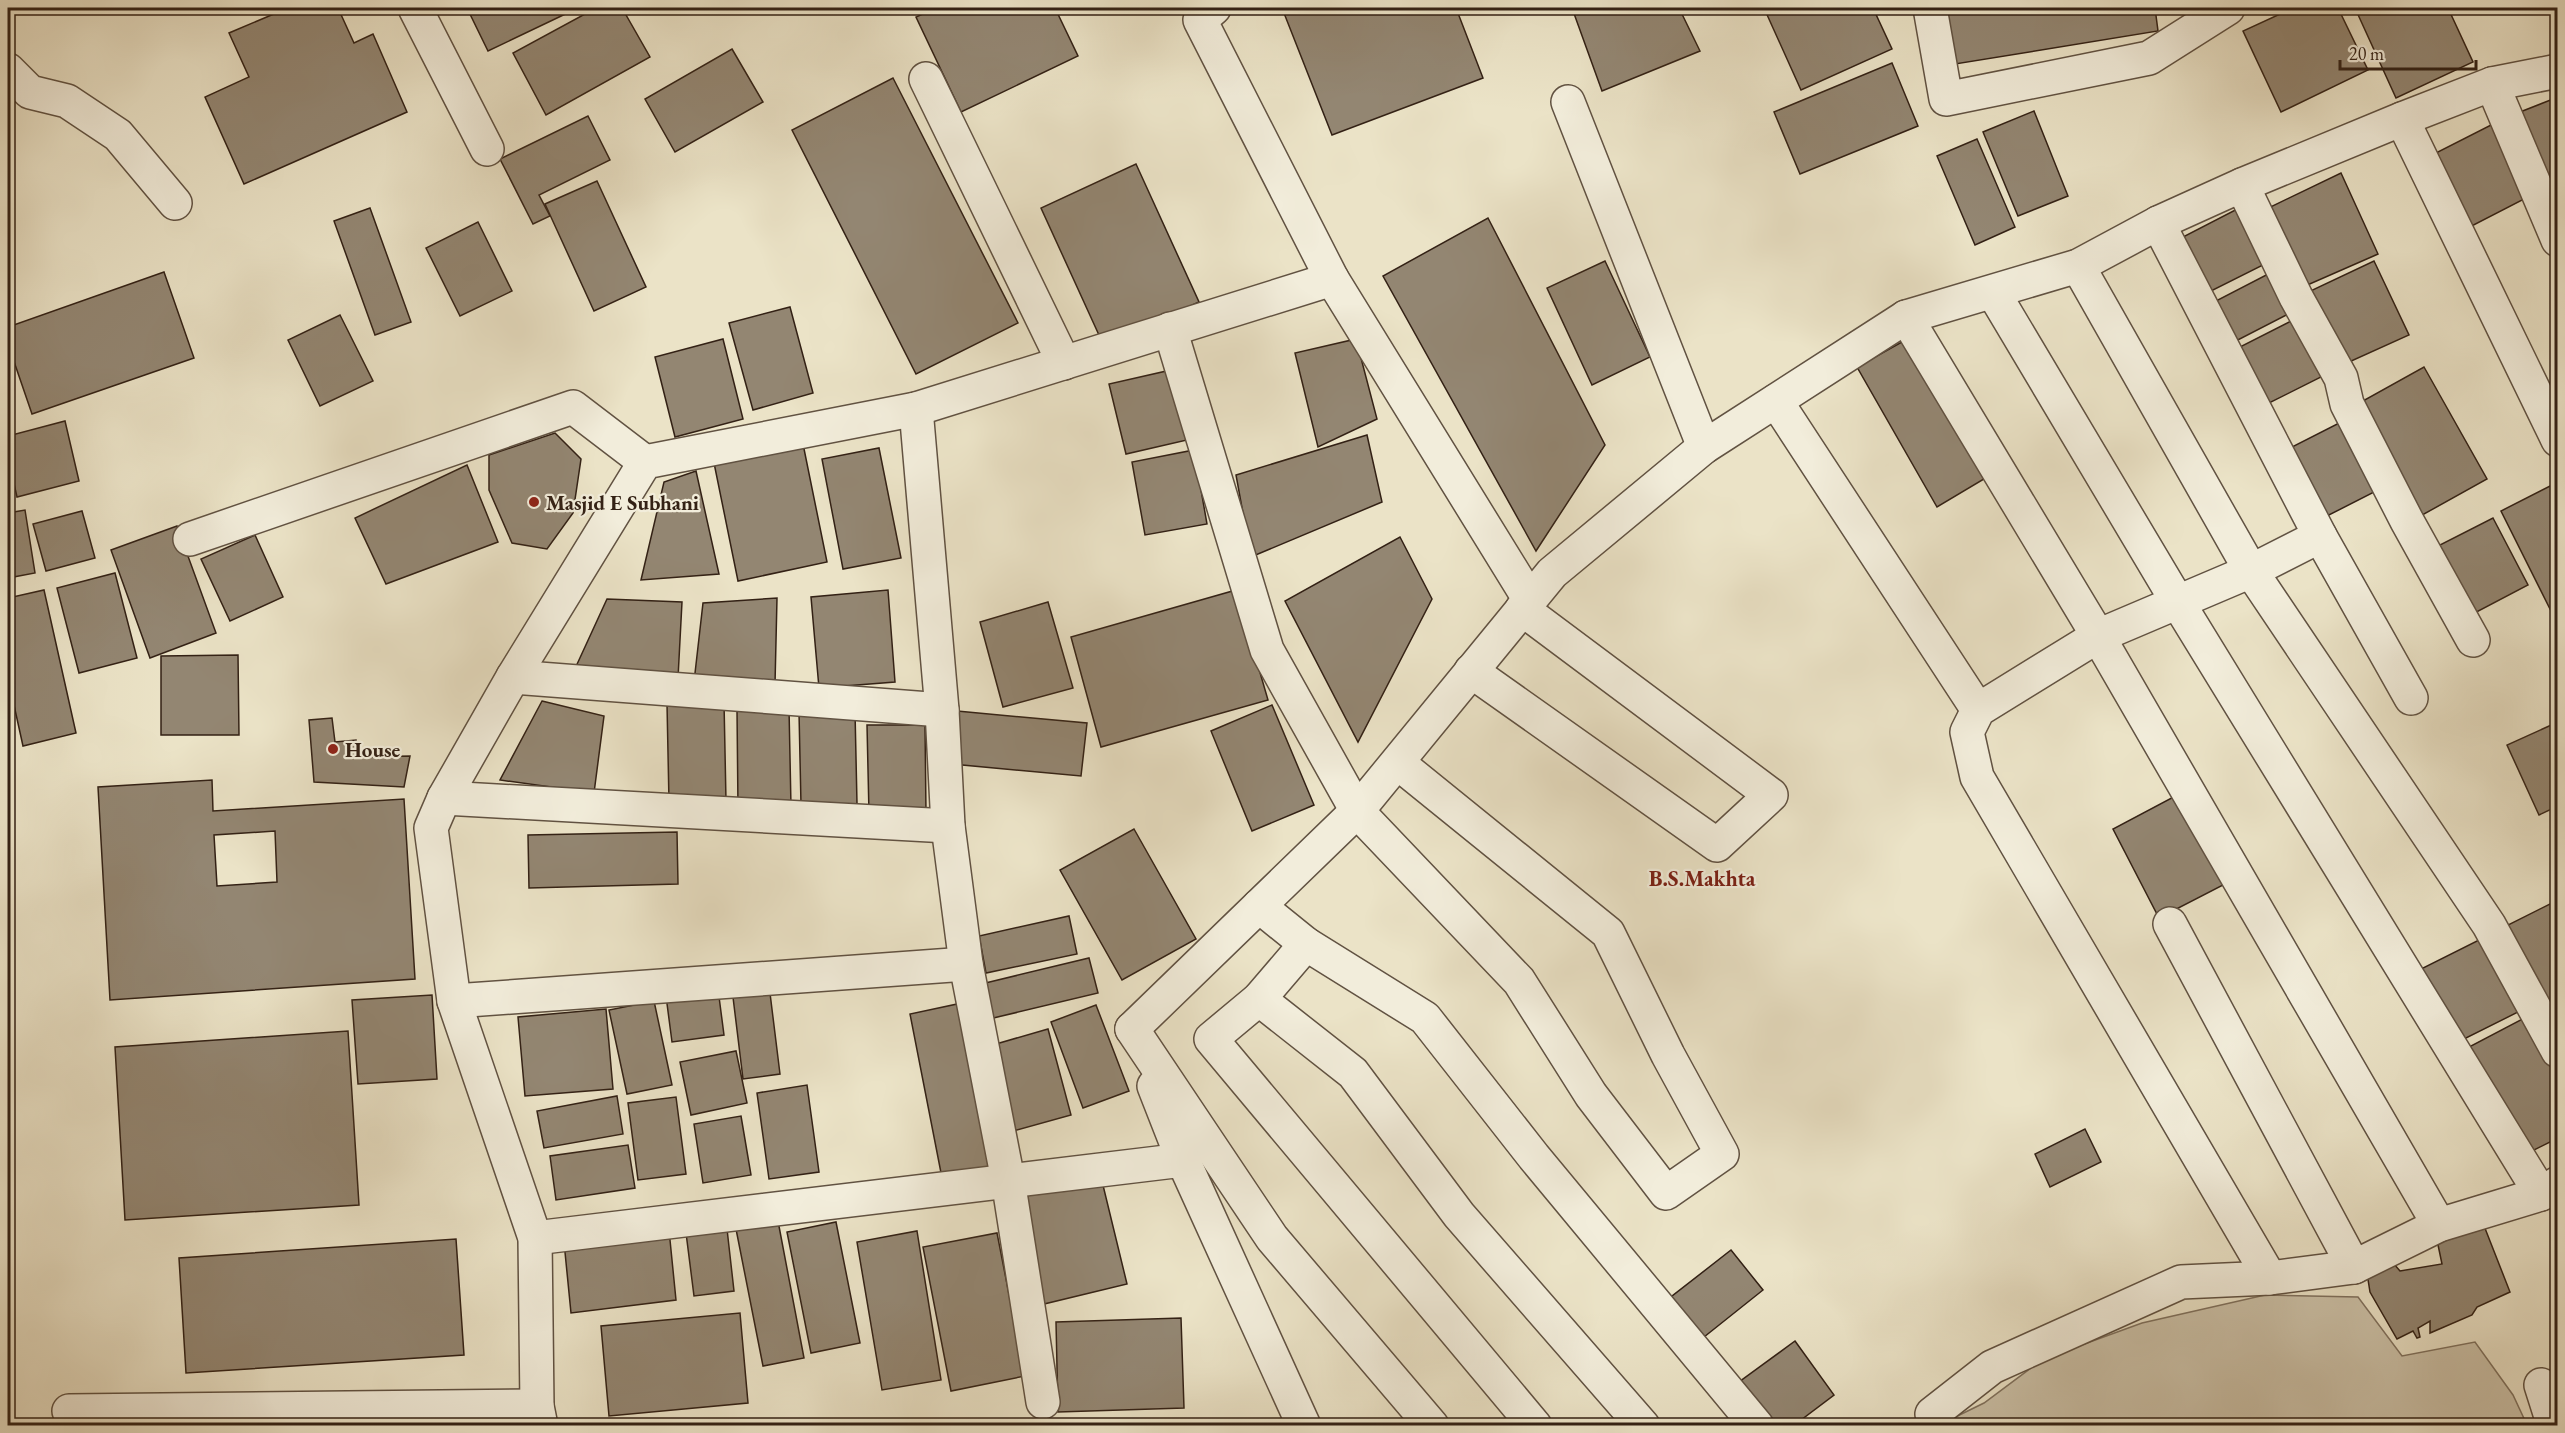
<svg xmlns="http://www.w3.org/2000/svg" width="2565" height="1433" font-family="'EB Garamond',serif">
<rect width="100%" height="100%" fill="#ebe3c7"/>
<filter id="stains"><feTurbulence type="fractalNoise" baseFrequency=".00333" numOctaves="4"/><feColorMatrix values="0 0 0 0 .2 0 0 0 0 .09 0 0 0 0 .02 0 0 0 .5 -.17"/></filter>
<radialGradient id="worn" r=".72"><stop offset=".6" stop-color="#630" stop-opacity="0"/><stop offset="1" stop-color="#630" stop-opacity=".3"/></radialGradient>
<path fill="#ccc2a9" stroke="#80725f" stroke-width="1.5" d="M2265 1295 2358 1297 2402 1356 2475 1342 2513 1395 2527 1425 1941 1424 1984 1403 2043 1359 2142 1323Z"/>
<g fill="#938672" stroke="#332115" stroke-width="1.5" fill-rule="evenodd">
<path d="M288 8H338L354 43 373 34 407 112 244 184 205 97 249 77 229 33Z"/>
<path d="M467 8H578L488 51Z"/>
<path d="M596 8H622L650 57 546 115 513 53Z"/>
<path d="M936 8H1055L1078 56 961 112 916 17Z"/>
<path d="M1282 8H1456L1483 78 1332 135Z"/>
<path d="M1572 8H1679L1700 51 1602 91Z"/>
<path d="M1764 8H1873L1892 49 1801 90Z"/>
<path d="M1940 8H2155L2158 31 1949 65Z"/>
<path d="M2293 8H2338L2368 70 2281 112 2243 31Z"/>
<path d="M2355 8H2448L2473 62 2396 98Z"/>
<path d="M732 49 763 102 675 152 645 99Z"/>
<path d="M1892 63 1918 126 1800 174 1774 112Z"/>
<path d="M893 78 1018 323 916 374 792 130Z"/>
<path d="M2558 97V189L2547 193 2515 114Z"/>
<path d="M2034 111 2068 196 2018 216 1983 132Z"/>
<path d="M588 116 610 160 539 195 550 216 533 224 500 159Z"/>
<path d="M2493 124 2530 196 2460 232 2424 159Z"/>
<path d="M1977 139 2015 227 1975 245 1937 156Z"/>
<path d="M1136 164 1199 302 1104 346 1041 208Z"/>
<path d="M2341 173 2378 254 2296 290 2260 212Z"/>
<path d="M597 181 646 287 594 311 545 204Z"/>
<path d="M2245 205 2273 260 2209 292 2181 238Z"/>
<path d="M370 208 411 322 375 335 334 221Z"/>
<path d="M1488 218 1605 445 1536 551 1383 276Z"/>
<path d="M478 222 512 291 460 316 426 248Z"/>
<path d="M1605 261 1650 357 1592 385 1547 288Z"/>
<path d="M2374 261 2409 335 2338 367 2304 294Z"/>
<path d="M164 272 194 358 32 414 8 344V327Z"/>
<path d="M2272 272 2292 312 2232 343 2212 303Z"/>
<path d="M790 307 813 393 753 410 729 323Z"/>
<path d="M340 315 373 381 320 406 288 340Z"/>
<path d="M2303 315 2331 372 2259 408 2230 352Z"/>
<path d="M1909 338 1989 476 1937 507 1857 367Z"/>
<path d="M723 339 743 419 675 437 655 357Z"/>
<path d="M1356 339 1377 419 1318 447 1295 353Z"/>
<path d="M2424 367 2487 479 2415 519 2352 407Z"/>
<path d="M1171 370 1187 440 1126 454 1109 384Z"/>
<path d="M2349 418 2384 487 2321 519 2286 450Z"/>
<path d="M65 421 79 481 17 497 8 457V436Z"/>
<path d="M555 433 581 459 573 513 547 549 512 543 489 490V455Z"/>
<path d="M1367 435 1382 502 1251 557 1236 475Z"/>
<path d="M802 439 827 562 738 581 713 458Z"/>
<path d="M879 448 901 558 843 569 822 459Z"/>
<path d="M1194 450 1207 524 1145 535 1132 462Z"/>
<path d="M467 465 498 542 386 584 355 518Z"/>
<path d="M696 471 719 574 641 580 664 482Z"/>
<path d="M2558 482V607L2551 611 2501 511Z"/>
<path d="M25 510 35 573 8 578V513Z"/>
<path d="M82 511 95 558 46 571 33 524Z"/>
<path d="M2493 518 2528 585 2467 617 2432 549Z"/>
<path d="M177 526 216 633 150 658 111 550Z"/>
<path d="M255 535 283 597 230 621 201 559Z"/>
<path d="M1400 537 1432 599 1358 742 1285 601Z"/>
<path d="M115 573 137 658 79 673 57 588Z"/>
<path d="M44 590 76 733 23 746 8 678V598Z"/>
<path d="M888 590 895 682 819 688 811 597Z"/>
<path d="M1236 590 1268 700 1101 747 1071 637Z"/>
<path d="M777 598 775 684 694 682 703 603Z"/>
<path d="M607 599 682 602 678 678 573 673Z"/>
<path d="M1048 602 1073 688 1003 707 980 622Z"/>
<path d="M238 655 239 735H161V656Z"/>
<path d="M542 701 604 716 594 793 500 780Z"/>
<path d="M724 702 726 801 669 802 667 704Z"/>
<path d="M1272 705 1314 805 1252 831 1211 731Z"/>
<path d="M789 708 791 807 738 809 737 710Z"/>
<path d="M855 711 857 804 801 805 799 712Z"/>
<path d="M957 711 1087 723 1081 776 952 764Z"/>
<path d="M332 718 335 742 356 740V757L410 756 404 787 314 782 309 720Z"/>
<path d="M2558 722V806L2539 815 2507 745Z"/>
<path d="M867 725H925L926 813 869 814Z"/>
<path d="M212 780 213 811 404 799 415 979 110 1000 98 787ZM275 831 277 882 217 886 214 835Z"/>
<path d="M2181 793 2227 883 2159 918 2113 829Z"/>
<path d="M1134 829 1196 939 1122 980 1060 870Z"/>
<path d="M677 832 678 884 529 888 528 835Z"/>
<path d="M2558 900V1042L2500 929Z"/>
<path d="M1069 916 1077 954 986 973 979 936Z"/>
<path d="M2489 935 2526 1008 2454 1044 2417 971Z"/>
<path d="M1089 958 1098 993 985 1020 977 985Z"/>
<path d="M769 985 780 1074 743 1079 732 989Z"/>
<path d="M718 989 724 1035 672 1042 666 996Z"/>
<path d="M432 995 437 1079 358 1084 352 1000Z"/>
<path d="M654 1001 672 1085 627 1094 609 1010Z"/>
<path d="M962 1003 995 1172 943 1183 910 1014Z"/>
<path d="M1096 1005 1129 1091 1083 1108 1051 1022Z"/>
<path d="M606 1009 613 1089 525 1096 518 1017Z"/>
<path d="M2534 1013 2558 1060V1138L2524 1155 2469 1047Z"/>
<path d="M1048 1029 1071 1115 1013 1131 989 1046Z"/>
<path d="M348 1031 359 1205 125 1220 115 1047Z"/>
<path d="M736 1051 747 1103 691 1115 680 1062Z"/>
<path d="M807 1085 819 1172 769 1179 757 1093Z"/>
<path d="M617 1096 623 1134 544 1148 537 1111Z"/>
<path d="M676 1097 686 1174 638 1180 628 1103Z"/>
<path d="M741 1116 751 1175 703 1183 694 1124Z"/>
<path d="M2085 1129 2101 1162 2050 1187 2035 1154Z"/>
<path d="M628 1145 635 1188 556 1200 550 1156Z"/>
<path d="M1101 1177 1127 1284 1044 1304 1019 1197Z"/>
<path d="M2479 1213 2510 1292 2477 1307 2472 1315 2430 1333V1321L2418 1328 2420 1337 2417 1338 2413 1331 2397 1339 2370 1292 2367 1273 2394 1264 2400 1271 2442 1264 2437 1240Z"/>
<path d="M726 1220 734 1291 694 1296 685 1225Z"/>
<path d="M778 1221 804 1358 763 1366 736 1229Z"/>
<path d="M836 1222 860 1343 811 1353 787 1232Z"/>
<path d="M669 1230 676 1300 571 1313 564 1242Z"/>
<path d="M917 1231 941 1380 882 1390 857 1242Z"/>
<path d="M997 1233 1025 1376 951 1391 923 1247Z"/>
<path d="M456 1239 464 1355 186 1373 179 1258Z"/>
<path d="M1731 1250 1763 1290 1699 1341 1667 1300Z"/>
<path d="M740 1313 748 1403 609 1416 601 1326Z"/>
<path d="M1181 1318 1184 1408 1058 1412 1056 1322Z"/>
<path d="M1795 1341 1834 1395 1793 1426H1772L1739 1382Z"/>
<path d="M1066 1420V1426H927Z"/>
</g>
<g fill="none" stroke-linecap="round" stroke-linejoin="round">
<defs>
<g id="minor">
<path d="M415 8 487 149"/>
<path d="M1214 8 1200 20 1332 279"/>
<path d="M1930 8 1946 99 2149 58 2228 8"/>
<path d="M8 70 30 92 67 101 118 135 175 203"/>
<path d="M926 79 1064 363"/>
<path d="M2492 84 2558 240"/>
<path d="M1568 102 1704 447"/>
<path d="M2402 119 2558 440"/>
<path d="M2242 185 2296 297 2341 378 2347 404 2407 521 2473 640"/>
<path d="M2158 223 2320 536 2251 571 2098 636 1978 710 1967 732 1977 777 2270 1278"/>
<path d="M2078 266 2251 571 2489 925 2558 1051"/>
<path d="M1993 292 2177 601 2541 1194"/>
<path d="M1906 317 2098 636 2439 1225"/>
<path d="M1170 329 1267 650 1357 811 1519 981 1591 1095 1666 1193 1722 1154 1668 1055 1608 933 1398 763"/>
<path d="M1776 401 1978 710"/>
<path d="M916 409 942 710 948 826 966 964 1008 1180 1043 1402"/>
<path d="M2320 536 2411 698"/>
<path d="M190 539 573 407 645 462"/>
<path d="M1471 671 1717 845 1771 795 1522 609"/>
<path d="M513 677 942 710"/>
<path d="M444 798 948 826"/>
<path d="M1259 906 1306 944 1425 1018 1534 1157 1757 1426"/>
<path d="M2170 924 2354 1267"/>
<path d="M1306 944 1259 999 1211 1039 1535 1426"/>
<path d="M1259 999 1353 1073 1459 1215 1643 1426"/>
<path d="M454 1001 966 964"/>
<path d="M1132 1029 1357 811 1552 573 1704 447 1906 317 2078 266 2158 223 2242 185 2402 119 2492 84 2558 71"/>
<path d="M1132 1029 1272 1238 1432 1426"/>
<path d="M1154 1086 1183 1160"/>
<path d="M535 1238 1183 1160 1304 1426"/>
<path d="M2541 1385 2554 1426"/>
<path d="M69 1411 537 1406"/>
<path d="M1932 1414 1992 1367 2181 1282 2270 1278 2354 1267 2439 1225 2541 1194 2558 1183"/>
<path d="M541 1426 537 1406 535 1238 454 1001 431 828 444 798 513 677 645 462 916 409 1332 279 1530 600"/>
</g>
</defs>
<use href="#minor" stroke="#615242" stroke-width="36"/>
<use href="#minor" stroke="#f2eddb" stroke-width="33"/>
</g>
<g fill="#8f2418" stroke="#f2eddb" stroke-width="2">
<circle cx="534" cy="502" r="6"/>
<circle cx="333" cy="749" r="6"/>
</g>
<g text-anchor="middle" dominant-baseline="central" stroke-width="4.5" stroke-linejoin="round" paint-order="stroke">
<g font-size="21" font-weight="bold" fill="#332115" stroke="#f2eddb" text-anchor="start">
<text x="546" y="502">Masjid E Subhani</text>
<text x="345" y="749">House</text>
</g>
<g font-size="22" font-weight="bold" fill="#7a1f14" stroke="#f2eddb">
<text x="1702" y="878">B.S.Makhta</text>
</g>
</g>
<rect width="2565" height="1433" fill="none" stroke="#ebe3c7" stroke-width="30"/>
<rect x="9" y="9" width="2547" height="1415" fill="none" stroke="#332115" stroke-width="3"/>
<rect x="15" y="15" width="2535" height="1403" fill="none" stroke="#332115" stroke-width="1.5"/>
<path d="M2340 60v9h136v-9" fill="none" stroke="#332115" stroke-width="3"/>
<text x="2349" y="60" font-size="18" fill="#332115" stroke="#f2eddb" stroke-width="4.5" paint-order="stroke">20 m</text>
<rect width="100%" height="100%" filter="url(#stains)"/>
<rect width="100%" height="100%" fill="url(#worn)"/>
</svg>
